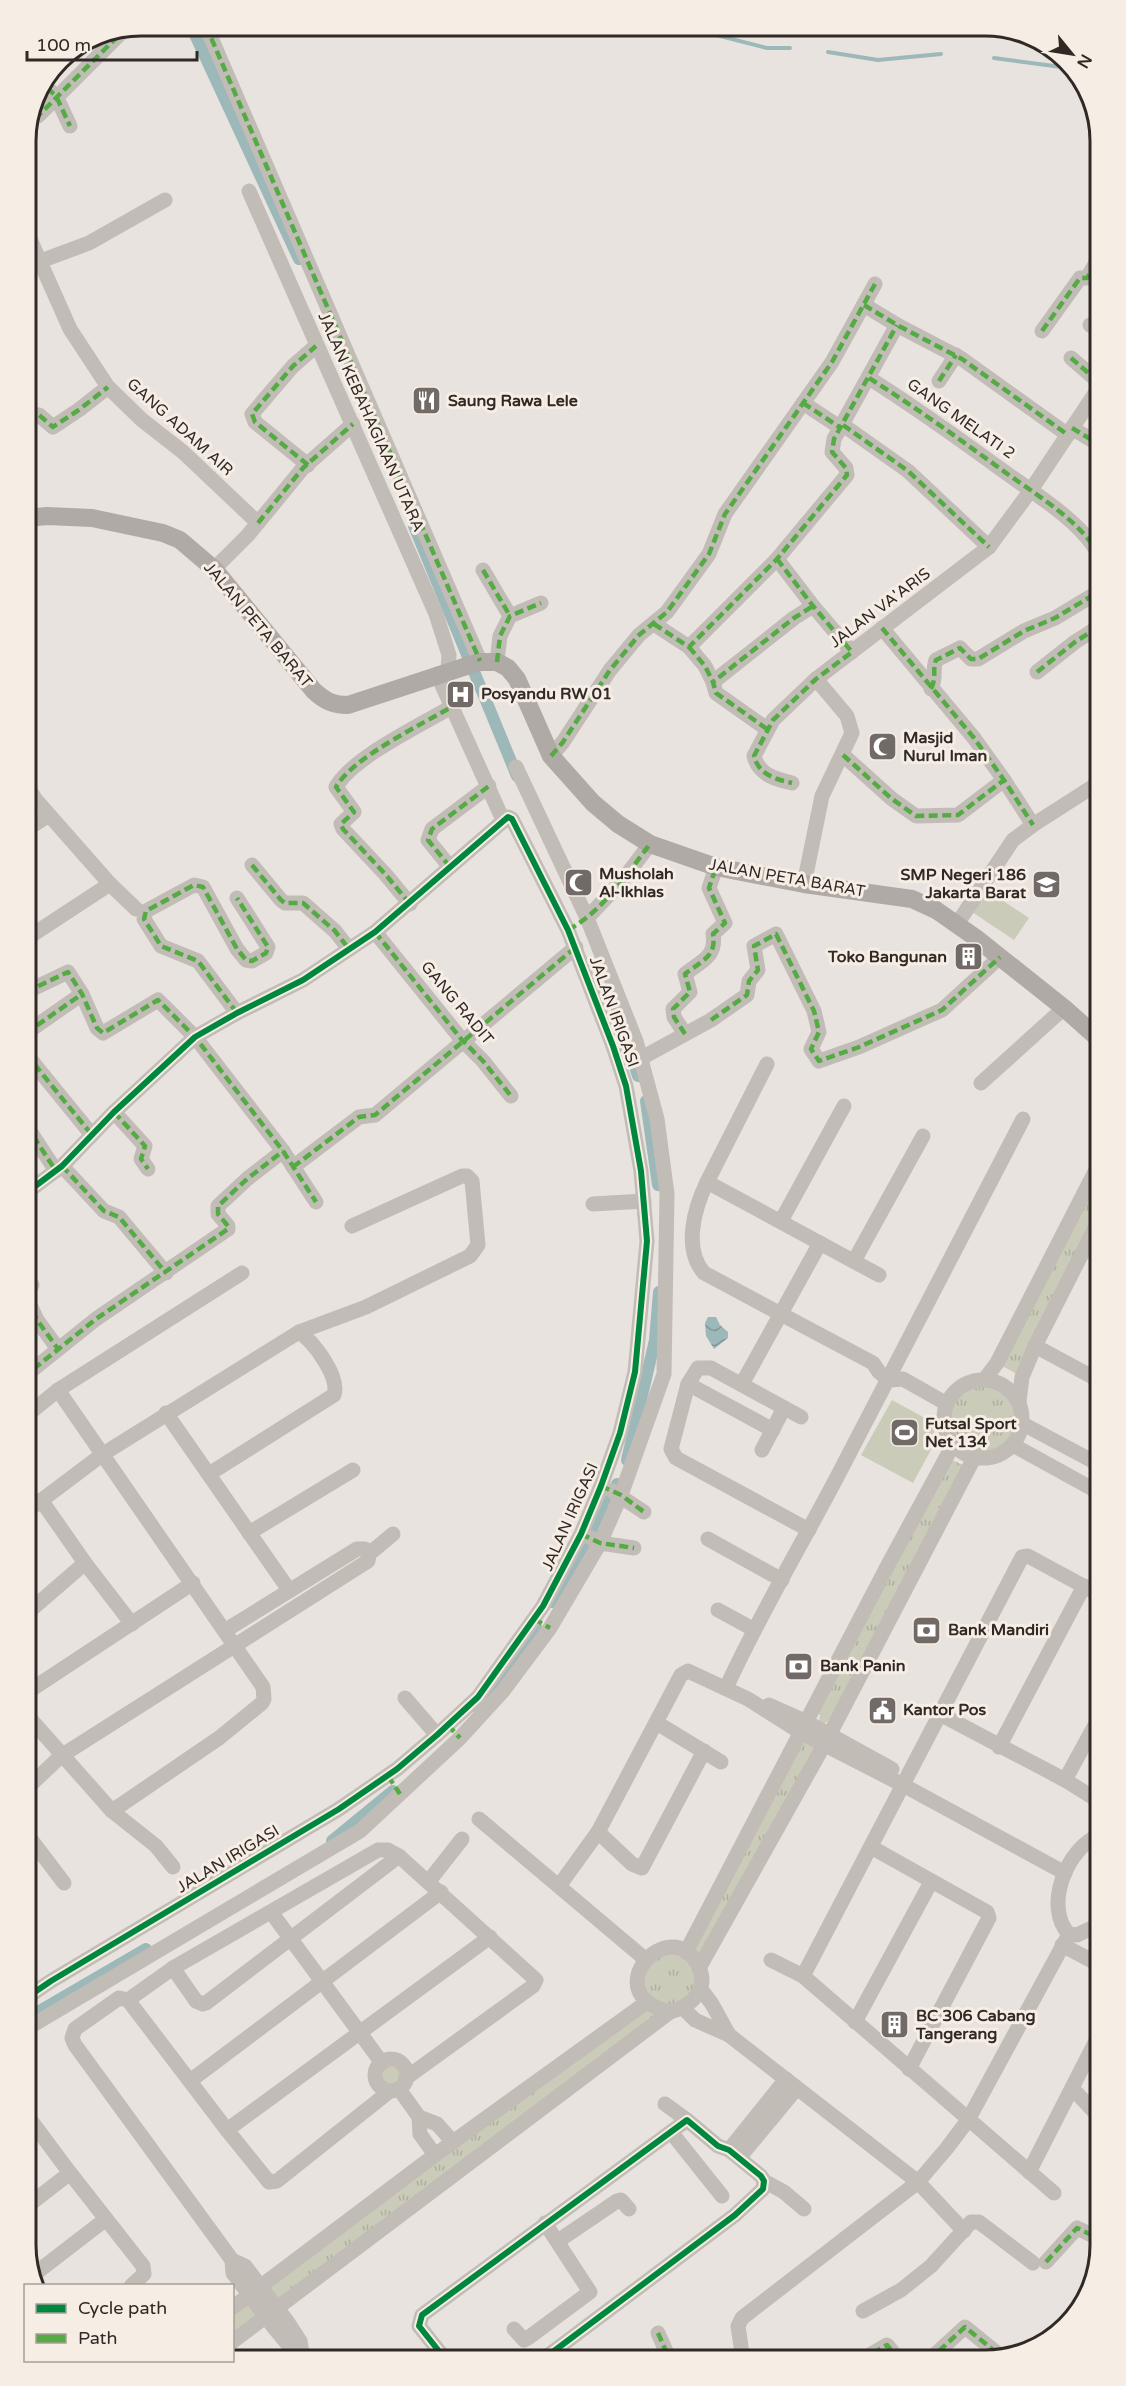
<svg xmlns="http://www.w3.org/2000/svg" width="1126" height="2386" font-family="'Varela Round',sans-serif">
<defs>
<pattern id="grass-tufts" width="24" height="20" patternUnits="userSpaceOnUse" patternTransform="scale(1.5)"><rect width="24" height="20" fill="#caccb9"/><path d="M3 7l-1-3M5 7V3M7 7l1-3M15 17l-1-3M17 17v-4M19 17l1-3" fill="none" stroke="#aeaf9f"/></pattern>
<pattern id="water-waves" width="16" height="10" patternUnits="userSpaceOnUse" patternTransform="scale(1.5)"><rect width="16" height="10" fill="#9cb8b8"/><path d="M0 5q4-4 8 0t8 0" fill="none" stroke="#809695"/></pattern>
</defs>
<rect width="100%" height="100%" fill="#e8e3de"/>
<g fill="url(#grass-tufts)">
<path d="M1100 1162V1218L1022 1377 997 1363Z"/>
<circle cx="983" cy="1419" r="39"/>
<path d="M947 1457 968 1468 829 1720 824 1724 819 1721 820 1715 811 1710Z"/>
<path d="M800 1732 824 1745 716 1940 700 1988 233 2341V2308L646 2002 639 1990 645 1959 685 1951Z"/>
<path d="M390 2060C404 2063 405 2069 405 2081L383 2089 376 2080V2070L385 2061Z"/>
</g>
<g fill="#caccb9">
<path d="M987 890 1029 918 1014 940 972 912Z"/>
<path d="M892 1400 934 1423V1444L913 1483 861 1455Z"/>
</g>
<path fill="url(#water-waves)" d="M708 1317H716L720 1325 728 1332V1338L714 1349 706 1336 705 1323Z"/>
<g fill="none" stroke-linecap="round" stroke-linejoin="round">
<g stroke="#9cb8b8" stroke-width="4">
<path d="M681 26 767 48H790"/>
<path d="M828 52 878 60 941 54"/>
<path d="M994 58 1069 68"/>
</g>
<g stroke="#9cb8b8" stroke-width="12">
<path d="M191 26 299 259"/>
<path d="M414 526 517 776"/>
<path d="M617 1010 638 1076"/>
<path d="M646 1101 658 1185"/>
<path d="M627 1460 655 1340 659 1292"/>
<path d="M552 1602 589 1547 617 1484"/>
<path d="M478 1708 507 1673 536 1627"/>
<path d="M332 1841 393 1791"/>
<path d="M26 2019 146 1949"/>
</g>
<g stroke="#c2bcb7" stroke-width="15">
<path d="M206 26 480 661"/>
<path d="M47 88 56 96 70 126"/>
<path d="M34 117 38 116 125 29"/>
<path d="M249 191 436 614 449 655 448 670"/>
<path d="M26 230 70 329 108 387 142 420 183 452 258 523"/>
<path d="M38 262 89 243 165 200"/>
<path d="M864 305 897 325 962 359 1068 435"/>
<path d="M1090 325 1100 331"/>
<path d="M1042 331 1080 278H1087L1097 261 1100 264"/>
<path d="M1071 358 1100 383"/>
<path d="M869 378C915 407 958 438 1002 470 1032 492 1086 524 1100 558"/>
<path d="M939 381 956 355"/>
<path d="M803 403 841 428"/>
<path d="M26 414 39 415 53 427 80 409 108 387"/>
<path d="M843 425 908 471 989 547"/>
<path d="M1072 428 1100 445"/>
<path d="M308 465 255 422 252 414 293 366 316 346"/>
<path d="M777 559 813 606 852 652"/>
<path d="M214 569 248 535 303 468 353 424"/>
<path d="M483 570 510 616"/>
<path d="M654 624 689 647 777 559 847 475 846 468 832 452 834 439 897 325"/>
<path d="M882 628 974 738 1004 780 1033 825"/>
<path d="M689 647 705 666 713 682"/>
<path d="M497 662 500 636 510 616 541 603"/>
<path d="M1037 672 1075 642 1100 626"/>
<path d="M437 674 503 820"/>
<path d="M931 689C937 677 932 670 936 660L960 648 971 659H978L1024 631 1055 618 1100 591"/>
<path d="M767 729 716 693 713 682 794 618 813 606"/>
<path d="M843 755 892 799 916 816 958 815 1004 780"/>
<path d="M551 756 563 742 610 670 639 635 667 612 709 554 725 514 832 362 875 284"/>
<path d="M792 783C775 779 759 775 754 756L773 720 816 679 989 547 1031 490 1100 386"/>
<path d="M26 785 36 800 110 884 136 909"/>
<path d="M26 830 49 815"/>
<path d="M252 865 281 900 285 903H303L335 931 349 949"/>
<path d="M450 867 428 840 432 829 489 786"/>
<path d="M804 884 822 796 852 733 847 716 816 679"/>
<path d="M410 904 386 875 343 829 341 824 354 812 336 787C353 757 421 725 453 706"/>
<path d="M587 918 622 881 650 844"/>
<path d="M957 924 1013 840 1033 825 1100 782"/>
<path d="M375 932 462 1040 483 1061 511 1096"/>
<path d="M26 939 110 884"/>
<path d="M26 992 68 972 82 994 97 1028 103 1033 158 1000 195 1037 283 1151 316 1202"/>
<path d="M237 1013 198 961 161 946 144 919 146 911 194 885 203 887 237 949 246 960 252 961 266 953 268 947 237 898"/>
<path d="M26 1033 82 994"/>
<path d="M685 1034 674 1017 673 1009 690 992 685 974C701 961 717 957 713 934L725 923 709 888 716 867"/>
<path d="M26 1054 92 1135"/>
<path d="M640 1056 647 1055 711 1020 747 995 749 981 758 970 754 946 776 934 814 1011 819 1032 811 1049 819 1061 859 1047 942 1010 1000 957"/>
<path d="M767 1064 707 1182 879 1275"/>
<path d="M981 1083 1064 1008"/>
<path d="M114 1112 145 1146 141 1159 148 1169"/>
<path d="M26 1125 56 1171"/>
<path d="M62 1166 104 1211 119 1217 166 1273"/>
<path d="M293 1167 359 1117 375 1115 576 947"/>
<path d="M707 1182C694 1209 683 1249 704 1273L873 1363 879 1372 889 1380 903 1379 947 1404"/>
<path d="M593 1204 644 1201"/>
<path d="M781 1221 844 1106"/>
<path d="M854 1261 923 1136"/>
<path d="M26 1275 32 1285 26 1296 37 1320 58 1349"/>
<path d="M1035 1346 1100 1381"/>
<circle cx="983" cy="1419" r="39"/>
<path d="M26 1380 31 1371 96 1319 228 1229V1226L218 1214V1206L247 1179 283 1151"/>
<path d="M984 1380 997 1363 1100 1162"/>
<path d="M688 1384 773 1430"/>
<path d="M742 1384 820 1243"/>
<path d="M58 1390 263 1687 264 1699 262 1703 219 1738 112 1811"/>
<path d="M1019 1401 1022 1377 1035 1346 1100 1218"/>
<path d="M166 1413 289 1590"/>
<path d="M26 1416 58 1390 242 1273"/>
<path d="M801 1417 711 1368H698L688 1384 671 1449 676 1458 809 1530"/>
<path d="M1023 1424 1100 1465"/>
<path d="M1013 1445 1100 1493"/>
<path d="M762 1450 784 1408"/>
<path d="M209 1474 334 1395C340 1377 314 1342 299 1332"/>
<path d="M612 1491 644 1512"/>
<path d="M41 1500 85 1563 132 1624"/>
<path d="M26 1512 103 1454 299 1332 366 1307 470 1256 478 1245 472 1181 467 1176H462L352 1226"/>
<path d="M249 1533 353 1470"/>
<path d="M591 1538 600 1543 634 1548"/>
<path d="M708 1539 782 1580"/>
<path d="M718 1610 753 1629"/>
<path d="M26 1614 85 1563"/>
<path d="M226 1630 357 1549H365L369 1554"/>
<path d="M726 1688C759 1616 799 1549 836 1479 899 1359 961 1239 1023 1119"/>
<path d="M26 1693 193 1583"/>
<path d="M405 1698 437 1735"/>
<path d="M769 1705 805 1721 892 1769"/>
<path d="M26 1714 112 1811 156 1846 173 1867"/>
<path d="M940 1714 1065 1780 1100 1802"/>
<path d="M657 1723 721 1762"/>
<path d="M999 1747 1084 1586"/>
<path d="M1065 1780 1100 1716"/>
<path d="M26 1789 61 1756 368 1561 369 1554 393 1534"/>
<path d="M479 1819 645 1959"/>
<path d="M598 1832 632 1864 642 1868 704 1751"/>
<path d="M26 1833 64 1883"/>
<path d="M871 1847 987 1912 989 1918 909 2069"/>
<path d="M429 1881 462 1839"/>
<path d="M559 1886 598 1832 681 1675 688 1671 748 1699 800 1732 903 1785 1065 1873"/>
<path d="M271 1912 382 2063"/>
<path d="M1100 1924 1077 1935 1069 1934C1043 1907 1067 1847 1100 1835"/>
<path d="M1062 1945 1100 1965"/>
<path d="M686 1952 889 1563 953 1445"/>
<path d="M771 1960 803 1976 1054 2193"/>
<path d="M173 1968 196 2001 203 2004 206 2003 399 1856"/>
<path d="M699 1968 824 1745 974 1458"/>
<path d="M803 1976 1022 1557 1028 1556 1100 1595"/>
<path d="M700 1988 712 2004 729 2035"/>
<path d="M26 1998 51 1981 339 1809 397 1769 437 1735 478 1697 543 1606 581 1534 601 1486 620 1433 635 1372 647 1241 641 1171 626 1086 613 1046 568 930 512 819 508 817 375 932 303 980 237 1013 195 1037 114 1112 62 1166 26 1193"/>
<path d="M128 2000 227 2130 269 2182 277 2181 390 2091"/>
<path d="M683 2008 695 2020 729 2035 918 2182 964 2231"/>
<path d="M855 2022 931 1882"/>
<path d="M26 2029 360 1831 460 1738 503 1691 550 1628 600 1543 621 1495 664 1374 667 1194 657 1119 636 1041 587 918 516 767"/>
<circle cx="391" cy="2075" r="16"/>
<path d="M190 2081 441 1892"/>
<path d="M1072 2088 1100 2118"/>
<path d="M399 2089 419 2117 420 2134 435 2155"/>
<path d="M665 2104 687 2120"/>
<path d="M419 2117 437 2124 453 2142"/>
<path d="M227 2130 490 1937"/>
<path d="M671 2132 722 2196"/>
<path d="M729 2150 786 2079"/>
<path d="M739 2158 797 2088"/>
<path d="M1029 2172 1100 2033"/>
<path d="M70 2173 143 2266 144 2274 131 2286"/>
<path d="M764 2181 784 2192 804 2209"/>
<path d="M26 2207 70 2173 26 2114"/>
<path d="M558 2241 617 2201 621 2200 629 2209"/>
<path d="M232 2260 233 2273 275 2329 291 2348 302 2353"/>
<path d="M1046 2262 1077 2228 1100 2239"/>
<path d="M32 2276 106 2219"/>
<path d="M1081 2303H1083"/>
<path d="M232 2308 435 2155 647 2002"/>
<path d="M863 2311 901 2290 931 2266 971 2222H979L1033 2263"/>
<path d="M514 2329 524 2340 528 2338 590 2292 545 2223"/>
<path d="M658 2333 669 2358"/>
<path d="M232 2342 670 2012C692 2006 710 1989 698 1965 670 1911 594 1994 670 2012"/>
<path d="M306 2360 302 2353 300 2341 287 2321 245 2266 232 2260 75 2045 72 2038 75 2029 119 1998 128 2000 173 1968 378 1850H388L399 1856 536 1980 533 1986 406 2078"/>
<path d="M446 2360 419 2326 422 2315 687 2120 718 2146 729 2150 761 2176 764 2181 763 2189 735 2215 542 2360"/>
<path d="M743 2360 738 2326 742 2318 918 2182 947 2148 968 2120 1069 1934"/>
<path d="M861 2360 887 2345 899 2360"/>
<path d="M929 2360 965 2327 1002 2357"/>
</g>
<path stroke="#b0aaa7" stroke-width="18" d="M26 518 47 516 92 518 163 533 180 540 214 569 314 691C325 701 333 705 348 705L479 662H497L508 668 517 679 551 756 593 803 618 824 650 844 716 867 804 884 912 899 936 910 976 938 1064 1008 1100 1040"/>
<g stroke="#54ab44" stroke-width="4.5" stroke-dasharray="9 4.5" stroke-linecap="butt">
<path d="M206 26 480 661"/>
<path d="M47 88 56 96 70 126"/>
<path d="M34 117 38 116 125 29"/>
<path d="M864 305 897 325 962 359 1068 435"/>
<path d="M1090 325 1100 331"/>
<path d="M1042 331 1080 278H1087L1097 261 1100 264"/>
<path d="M1071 358 1100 383"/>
<path d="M869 378C915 407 958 438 1002 470 1032 492 1086 524 1100 558"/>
<path d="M939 381 956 355"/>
<path d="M803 403 841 428"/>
<path d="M26 414 39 415 53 427 80 409 108 387"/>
<path d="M843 425 908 471 989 547"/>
<path d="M1072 428 1100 445"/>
<path d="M308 465 255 422 252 414 293 366 316 346"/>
<path d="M258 523 303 468 353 424"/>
<path d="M777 559 813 606 852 652 816 679 773 720 754 756C759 775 775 779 792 783"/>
<path d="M483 570 510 616"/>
<path d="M654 624 689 647 777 559 847 475 846 468 832 452 834 439 897 325"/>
<path d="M882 628 974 738 1004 780 1033 825"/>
<path d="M689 647 705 666 713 682"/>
<path d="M497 662 500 636 510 616 541 603"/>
<path d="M1037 672 1075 642 1100 626"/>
<path d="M931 689C937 677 932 670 936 660L960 648 971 659H978L1024 631 1055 618 1100 591"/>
<path d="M767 729 716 693 713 682 794 618 813 606"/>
<path d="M843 755 892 799 916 816 958 815 1004 780"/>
<path d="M551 756 563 742 610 670 639 635 667 612 709 554 725 514 832 362 875 284"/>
<path d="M252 865 281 900 285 903H303L335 931 349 949"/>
<path d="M450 867 428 840 432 829 489 786"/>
<path d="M410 904 386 875 343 829 341 824 354 812 336 787C353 757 421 725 453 706"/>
<path d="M568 930C602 912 627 874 650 844"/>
<path d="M375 932 462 1040 483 1061 511 1096"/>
<path d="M26 992 68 972 82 994 97 1028 103 1033 158 1000 195 1037 283 1151 316 1202"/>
<path d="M237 1013 198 961 161 946 144 919 146 911 194 885 203 887 237 949 246 960 252 961 266 953 268 947 237 898"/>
<path d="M711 1020 747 995 749 981 758 970 754 946 776 934 814 1011 819 1032 811 1049 819 1061 859 1047 942 1010 1000 957"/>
<path d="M26 1033 82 994"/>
<path d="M685 1034 674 1017 673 1009 690 992 685 974C701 961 717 957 713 934L725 923 709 888 716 867"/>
<path d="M26 1054 92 1135"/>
<path d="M114 1112 145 1146 141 1159 148 1169"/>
<path d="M26 1125 56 1171"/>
<path d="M62 1166 104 1211 119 1217 166 1273"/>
<path d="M293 1167 359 1117 375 1115 576 947"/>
<path d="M26 1275 32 1285 26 1296 37 1320 58 1349"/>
<path d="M26 1380 31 1371 96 1319 228 1229V1226L218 1214V1206L247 1179 283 1151"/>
<path d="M601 1486 621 1495 644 1512"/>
<path d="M581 1534 600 1543 634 1548"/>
<path d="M534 1619 550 1628"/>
<path d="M448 1725 460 1738"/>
<path d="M388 1776 400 1794"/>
<path d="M1046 2262 1077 2228 1100 2239"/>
<path d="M1081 2303H1083"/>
<path d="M658 2333 669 2358"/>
<path d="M861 2360 887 2345 899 2360"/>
<path d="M929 2360 965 2327 1002 2357"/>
</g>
<defs>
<g id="cycleway">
<path d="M26 1998 51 1981 339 1809 397 1769 437 1735 478 1697 543 1606 581 1534 601 1486 620 1433 635 1372 647 1241 641 1171 626 1086 613 1046 568 930 512 819 508 817 375 932 303 980 237 1013 195 1037 114 1112 62 1166 26 1193"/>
<path d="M446 2360 419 2326 422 2315 687 2120 718 2146 729 2150 761 2176 764 2181 763 2189 735 2215 542 2360"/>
</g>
</defs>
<use href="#cycleway" stroke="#f6ede4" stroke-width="10"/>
<use href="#cycleway" stroke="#00873e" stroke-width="6"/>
</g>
<defs>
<symbol id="restaurant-square" viewBox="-11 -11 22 22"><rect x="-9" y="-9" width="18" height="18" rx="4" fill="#716a66" stroke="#f6ede4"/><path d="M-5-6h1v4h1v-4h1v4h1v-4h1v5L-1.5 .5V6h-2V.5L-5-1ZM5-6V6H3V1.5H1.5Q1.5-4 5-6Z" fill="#fff"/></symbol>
<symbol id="hospital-square" viewBox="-11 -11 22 22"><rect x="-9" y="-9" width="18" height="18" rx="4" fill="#716a66" stroke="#f6ede4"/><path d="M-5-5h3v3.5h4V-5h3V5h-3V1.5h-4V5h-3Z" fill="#fff"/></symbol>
<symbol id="mosque-square" viewBox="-11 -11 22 22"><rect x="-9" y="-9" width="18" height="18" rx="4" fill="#716a66" stroke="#f6ede4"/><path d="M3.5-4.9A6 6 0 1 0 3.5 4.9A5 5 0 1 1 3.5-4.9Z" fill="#fff"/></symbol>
<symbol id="school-square" viewBox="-11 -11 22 22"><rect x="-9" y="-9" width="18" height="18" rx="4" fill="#716a66" stroke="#f6ede4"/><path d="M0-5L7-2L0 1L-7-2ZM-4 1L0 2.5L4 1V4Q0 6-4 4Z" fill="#fff"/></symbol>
<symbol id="building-square" viewBox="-11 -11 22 22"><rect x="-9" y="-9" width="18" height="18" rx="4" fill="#716a66" stroke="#f6ede4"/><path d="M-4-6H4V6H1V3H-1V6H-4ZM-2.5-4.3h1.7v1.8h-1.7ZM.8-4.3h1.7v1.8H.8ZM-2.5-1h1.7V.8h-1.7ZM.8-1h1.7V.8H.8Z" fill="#fff"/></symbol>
<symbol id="stadium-square" viewBox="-11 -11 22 22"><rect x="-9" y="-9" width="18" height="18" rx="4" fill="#716a66" stroke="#f6ede4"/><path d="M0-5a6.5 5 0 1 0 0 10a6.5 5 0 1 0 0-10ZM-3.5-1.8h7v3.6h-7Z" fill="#fff"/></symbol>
<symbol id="bank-square" viewBox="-11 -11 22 22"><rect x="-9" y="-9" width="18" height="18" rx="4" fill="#716a66" stroke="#f6ede4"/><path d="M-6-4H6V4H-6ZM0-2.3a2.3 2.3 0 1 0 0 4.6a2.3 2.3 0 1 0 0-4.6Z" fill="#fff"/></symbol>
<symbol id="civic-square" viewBox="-11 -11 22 22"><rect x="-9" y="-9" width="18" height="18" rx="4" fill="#716a66" stroke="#f6ede4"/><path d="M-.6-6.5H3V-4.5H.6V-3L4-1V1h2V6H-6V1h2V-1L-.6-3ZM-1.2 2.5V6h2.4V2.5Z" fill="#fff"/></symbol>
</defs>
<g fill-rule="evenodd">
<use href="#restaurant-square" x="410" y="384" width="33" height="33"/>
<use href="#hospital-square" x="444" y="678" width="33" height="33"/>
<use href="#mosque-square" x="866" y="730" width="33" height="33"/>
<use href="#mosque-square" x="562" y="866" width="33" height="33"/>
<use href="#school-square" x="1030" y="868" width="33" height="33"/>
<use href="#building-square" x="952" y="940" width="33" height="33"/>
<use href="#stadium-square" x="888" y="1416" width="33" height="33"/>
<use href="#bank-square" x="910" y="1614" width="33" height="33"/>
<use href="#bank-square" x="782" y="1650" width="33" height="33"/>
<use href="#civic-square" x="866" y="1694" width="33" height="33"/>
<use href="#building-square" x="878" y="2008" width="33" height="33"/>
</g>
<g text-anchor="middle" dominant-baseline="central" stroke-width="6" stroke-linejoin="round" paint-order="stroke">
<g font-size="16" font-weight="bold" fill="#312926" stroke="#f6ede4" text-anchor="start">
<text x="448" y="401">Saung Rawa Lele</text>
<text x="481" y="694">Posyandu RW 01</text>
<text x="903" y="738">Masjid<tspan x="903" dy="18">Nurul Iman</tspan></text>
<text x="599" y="874">Musholah<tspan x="599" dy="18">Al-Ikhlas</tspan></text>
<text x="1026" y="875" text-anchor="end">SMP Negeri 186<tspan x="1026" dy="18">Jakarta Barat</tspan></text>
<text x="947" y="957" text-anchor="end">Toko Bangunan</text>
<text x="925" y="1424">Futsal Sport<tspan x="925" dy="18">Net 134</tspan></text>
<text x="948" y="1630">Bank Mandiri</text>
<text x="820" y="1666">Bank Panin</text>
<text x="903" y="1710">Kantor Pos</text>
<text x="916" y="2016">BC 306 Cabang<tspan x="916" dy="18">Tangerang</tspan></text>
</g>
<g font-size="16" fill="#312926" stroke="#f6ede4">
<text transform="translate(961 419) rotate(35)">GANG MELATI 2</text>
<text transform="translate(371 422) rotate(66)">JALAN KEBAHAGIAAN UTARA</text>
<text transform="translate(180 427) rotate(42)">GANG ADAM AIR</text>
<text transform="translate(880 608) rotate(-37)">JALAN VA'ARIS</text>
<text transform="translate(258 625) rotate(50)">JALAN PETA BARAT</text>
<text transform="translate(787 878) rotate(10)">JALAN PETA BARAT</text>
<text transform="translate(457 1003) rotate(50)">GANG RADIT</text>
<text transform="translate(614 1012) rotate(70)">JALAN IRIGASI</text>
<text transform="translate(570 1517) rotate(-66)">JALAN IRIGASI</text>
<text transform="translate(228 1859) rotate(-31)">JALAN IRIGASI</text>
</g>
</g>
<path d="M0 0H1126V2386H0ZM141 36H985A105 105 0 0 1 1090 141V2245A105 105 0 0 1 985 2350H141A105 105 0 0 1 36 2245V141A105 105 0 0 1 141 36Z" fill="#f6ede4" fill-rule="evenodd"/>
<path fill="none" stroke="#312926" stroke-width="3" d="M141 36H985A105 105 0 0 1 1090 141V2245A105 105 0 0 1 985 2350H141A105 105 0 0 1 36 2245V141A105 105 0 0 1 141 36Z"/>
<rect x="24" y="2284" width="210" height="78" fill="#f6ede4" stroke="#a79f98" stroke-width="1.5"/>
<rect x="36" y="2304" width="30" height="9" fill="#00873e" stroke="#a79f98" stroke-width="1.5"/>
<text x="78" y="2314" font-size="18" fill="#312926">Cycle path</text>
<rect x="36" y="2334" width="30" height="9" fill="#54ab44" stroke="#a79f98" stroke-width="1.5"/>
<text x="78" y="2344" font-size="18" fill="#312926">Path</text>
<g transform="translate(1072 54) rotate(120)" stroke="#f6ede4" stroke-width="4.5" paint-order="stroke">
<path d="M0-4.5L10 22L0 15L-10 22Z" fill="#312926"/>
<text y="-9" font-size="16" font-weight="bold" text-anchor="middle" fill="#312926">N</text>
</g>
<path d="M27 51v9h170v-9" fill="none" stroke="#312926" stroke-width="3"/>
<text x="36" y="51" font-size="18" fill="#312926" stroke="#f6ede4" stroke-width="4.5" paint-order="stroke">100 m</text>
</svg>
